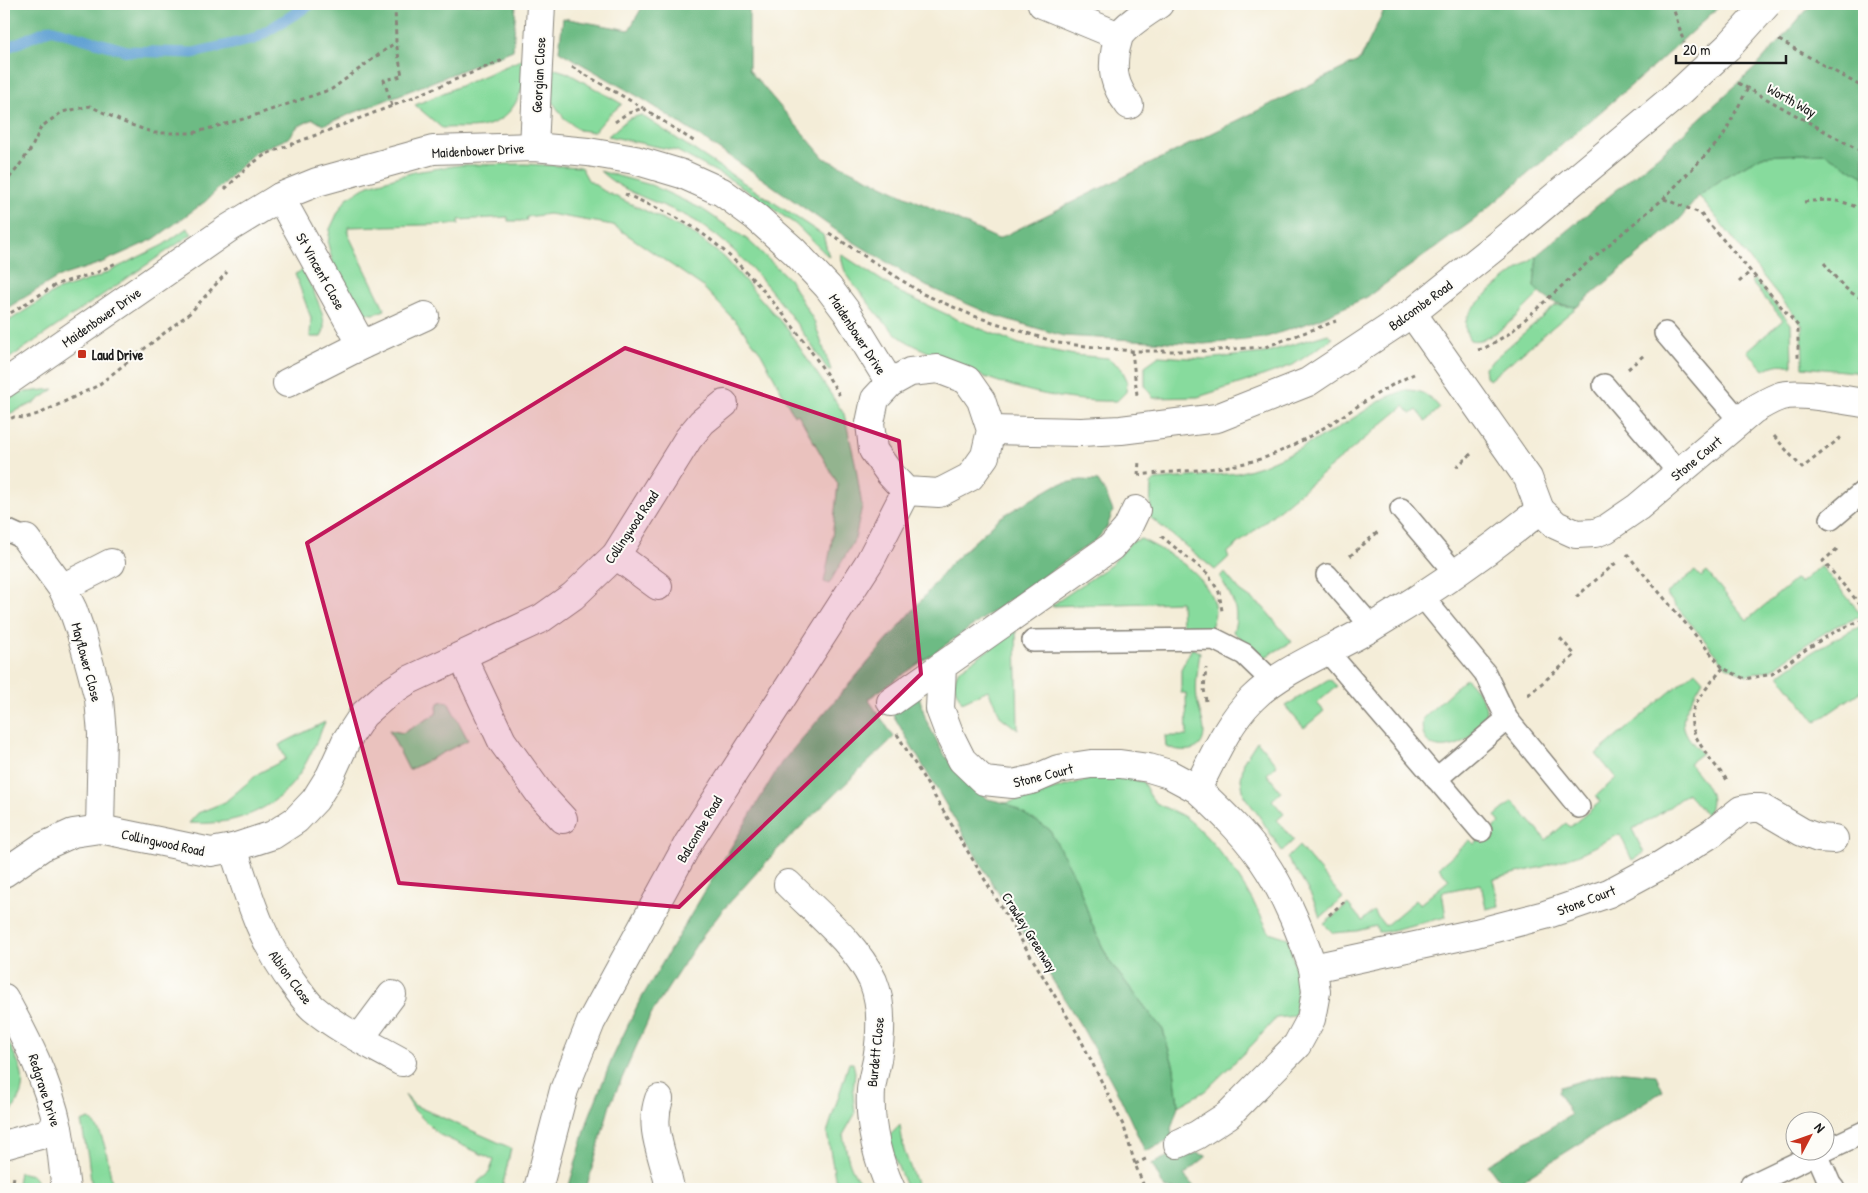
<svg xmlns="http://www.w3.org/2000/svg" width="1868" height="1193" font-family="'Patrick Hand',sans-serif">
<rect width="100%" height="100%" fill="#fdfcf7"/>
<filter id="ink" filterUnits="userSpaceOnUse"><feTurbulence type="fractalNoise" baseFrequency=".02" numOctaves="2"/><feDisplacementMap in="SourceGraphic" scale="10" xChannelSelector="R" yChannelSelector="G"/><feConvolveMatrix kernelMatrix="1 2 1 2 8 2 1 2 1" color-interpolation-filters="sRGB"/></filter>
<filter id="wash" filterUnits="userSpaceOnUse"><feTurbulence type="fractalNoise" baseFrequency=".0096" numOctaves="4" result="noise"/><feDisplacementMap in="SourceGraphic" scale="20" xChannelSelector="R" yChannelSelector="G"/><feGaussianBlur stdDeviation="1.12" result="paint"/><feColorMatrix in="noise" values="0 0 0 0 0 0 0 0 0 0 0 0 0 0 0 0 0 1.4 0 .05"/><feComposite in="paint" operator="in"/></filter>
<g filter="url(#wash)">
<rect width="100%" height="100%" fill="#f4edd8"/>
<g fill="#87db9d" stroke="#527c5c">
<path d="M530 56C524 86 518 120 481 127 469 129 455 127 442 128L415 105Z"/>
<path d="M549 67 568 73 622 104 608 116 594 132 579 130 564 118 549 97Z"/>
<path d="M641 115 823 235 829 257 795 224 733 181 677 151 608 136 628 119Z"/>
<path d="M1825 153 1864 177V373L1803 367 1802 325 1699 196 1726 176 1762 156Z"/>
<path d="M525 164 581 167 588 180 604 191 692 233 725 258 788 330 844 414 855 462 862 506 855 539 829 584 824 582 831 547 838 484 798 414 794 415 761 353 739 325 702 286 613 225 549 214 527 217 526 221H508V217L459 220V224L348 227V234L385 310 374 314 363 313 354 305 335 271 328 244 330 229 338 212 347 198 369 185 414 172 460 165Z"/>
<path d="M600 171 651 185 702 209 748 240 789 279 814 321 831 370H828C794 318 750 255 697 222 666 203 626 196 600 171Z"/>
<path d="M187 228 192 234 4 362V324L56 291 98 277 163 245Z"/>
<path d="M841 254 901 293 961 321 1019 344 1074 355 1108 358 1121 368 1127 380 1126 392 1117 401C1052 403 988 382 930 353 920 348 908 343 900 337 886 326 874 310 864 297 850 280 844 277 841 254Z"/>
<path d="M1537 255 1534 287 1540 293C1524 308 1492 346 1470 340 1466 334 1465 329 1466 321 1469 303 1522 267 1537 255Z"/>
<path d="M303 270C310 285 332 323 321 337H310L311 318 295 274Z"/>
<path d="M1754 279 1791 324 1792 366C1781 363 1774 364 1764 370L1747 351 1783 320 1751 282Z"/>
<path d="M1556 305 1577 307 1489 380 1486 376 1485 367Z"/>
<path d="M1328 334 1333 338 1293 365 1254 379 1198 397 1153 398 1145 385V366L1159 356 1205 359 1264 353Z"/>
<path d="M54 389 34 403 4 416V403L17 393Z"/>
<path d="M1406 390C1422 390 1430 396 1440 408L1426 421 1417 410 1411 414 1404 406 1227 553 1229 557 1215 570 1150 517 1151 484 1155 480 1238 473 1261 466 1295 451 1333 431 1385 398Z"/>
<path d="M1141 539C1169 553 1212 576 1215 611 1215 617 1212 624 1210 630L1182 626 1181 602 1051 606 1111 565 1131 542Z"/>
<path d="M1821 566 1863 616 1836 626 1805 645 1771 670 1747 675 1726 666 1666 594 1695 571 1701 577 1707 572 1747 620 1796 579 1800 583Z"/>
<path d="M1224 572 1240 591 1263 607 1292 642 1263 658 1233 632C1241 610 1231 596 1220 577Z"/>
<path d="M1864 625V689L1816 722 1779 675C1806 655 1833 638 1864 625Z"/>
<path d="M1016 631 1018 730 1001 717 988 690 962 702C955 689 951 684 959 670Z"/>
<path d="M1192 648 1200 652C1198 668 1195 684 1197 700 1199 710 1203 720 1204 730 1205 755 1182 752 1166 747L1165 736H1187L1186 693H1181V669Z"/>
<path d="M1695 671 1703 680C1685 713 1670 722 1702 753L1689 763C1701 778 1720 796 1706 815L1687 793C1670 807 1653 820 1632 829L1644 853 1632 860 1620 834 1577 855 1542 867 1493 879 1499 906 1486 909 1481 884 1442 892 1446 917 1384 932H1378L1376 926 1357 931 1333 933 1324 924 1348 904 1362 921 1373 911 1385 926 1416 900 1420 904 1449 880 1439 867 1470 840 1474 844 1500 823 1495 816 1513 801 1546 840 1566 823 1570 827 1600 802 1596 796 1616 778 1596 754Z"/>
<path d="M1466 678C1473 686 1486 700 1486 710 1487 745 1414 769 1423 718Z"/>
<path d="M1329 679 1337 686 1317 703 1324 711 1304 728 1285 706Z"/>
<path d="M444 701 448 702 468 740 409 770 389 730 403 733 436 714 438 703Z"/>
<path d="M325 722C316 742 307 765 293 783 267 814 228 826 189 823L198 813 225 802 259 773 286 759 279 745Z"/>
<path d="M1257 741 1277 765 1267 774 1281 792 1272 800 1284 814 1277 820 1294 840 1282 851 1257 813 1244 796 1241 779 1244 761Z"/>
<path d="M1111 774 1143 782C1146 788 1150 797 1155 802 1165 809 1179 812 1189 820 1224 850 1249 891 1269 932L1288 938C1295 965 1300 989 1295 1016L1276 1018 1253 1044 1205 1091 1178 1106 1174 1068 1163 1030 1109 961 1091 922 1006 803C1042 794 1075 782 1111 774Z"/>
<path d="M1299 846 1343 898 1320 918C1314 896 1300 877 1287 858Z"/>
<path d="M4 1034C20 1066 34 1082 9 1115L4 1106Z"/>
<path d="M849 1063H853L855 1072 853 1093 855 1114 843 1135C848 1158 849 1173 868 1189H837L827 1133Z"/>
<path d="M405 1095 414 1105 511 1148 502 1189H475L479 1181 489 1173 494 1160 438 1134 414 1110Z"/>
<path d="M89 1119C106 1129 109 1170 113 1189H92L88 1157 81 1122Z"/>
<path d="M900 1125 904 1150 918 1189H907L889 1145V1136Z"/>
<path d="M19 1172 32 1175 43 1189H16Z"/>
</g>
<g fill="#6dbb84" stroke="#446c50">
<path d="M4 4H516L513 50 323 125 313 119 297 127 289 138 255 152 206 201 154 239 101 263 58 277 4 310Z"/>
<path d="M644 4H749V70L824 158 998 239 1360 60 1387 4H1722L1654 66 1474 220 1367 297 1314 321 1264 338 1204 344 1063 336 993 315 926 286 847 238 747 168 646 101 559 51 563 18 629 30Z"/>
<path d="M1812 4H1864V177L1825 153 1762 156 1726 176 1699 196 1679 220 1577 307C1555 304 1550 303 1534 287L1537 255 1663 152 1757 66Z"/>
<path d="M1081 480 1098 481 1105 492 1113 511 1107 527 1097 539 868 699 894 737 778 849 722 911 698 942 650 1016 610 1105 586 1189H568L589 1117 612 1059 638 1004 781 763 915 608 951 563 1001 517 1056 485Z"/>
<path d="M919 696 926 720 943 753 963 779 988 799 1006 803 1049 829 1077 880 1091 922 1109 961 1163 1030 1174 1068 1178 1106 1171 1129 1173 1139 1145 1151 1119 1095 1083 1029 989 878 892 713Z"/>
<path d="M1615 1071 1656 1075 1663 1091 1514 1185H1503L1488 1165 1571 1115 1558 1092 1560 1087Z"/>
<path d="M1179 1151 1182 1157 1197 1153 1207 1156 1184 1175 1196 1189H1165L1152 1164Z"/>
</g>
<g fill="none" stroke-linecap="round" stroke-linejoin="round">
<path stroke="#60a1d3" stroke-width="11" d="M4 49 50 29 127 51 193 53 254 39 311 4"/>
</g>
</g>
<g filter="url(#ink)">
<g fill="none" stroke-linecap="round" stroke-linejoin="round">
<defs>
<g id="lane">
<path d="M1665 333 1740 421"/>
<path d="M1604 385 1679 473"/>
<path d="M1401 509 1455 573"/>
<path d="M1831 519 1864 491"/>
<path d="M4 529 26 539"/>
<path d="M1327 575 1372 627"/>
<path d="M1422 596 1485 673 1507 719 1579 807"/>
<path d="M1033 641 1214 639 1244 654 1272 681"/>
<path d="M1328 652 1481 831"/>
<path d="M1436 779 1507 719"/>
<path d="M1826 1150 1864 1132"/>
<path d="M1817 1154 1830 1184 1834 1189"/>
<path d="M1751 1185 1824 1150"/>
</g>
<g id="street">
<path d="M1042 4 1119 36"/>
<path d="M1129 105C1114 86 1111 71 1116 47 1117 44 1118 39 1119 36 1127 24 1147 12 1159 4"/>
<path d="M534 147 541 4"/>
<path d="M280 197 362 345"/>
<path d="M1412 313 1528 478 1540 510"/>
<path d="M287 383 362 345 425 316"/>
<path d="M1136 510 1127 529 1111 547 942 666 940 709 951 738 962 760 984 781 1013 784 1035 779 1058 769 1091 764H1120L1149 768 1169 774 1197 789"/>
<path d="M26 539 62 588 73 610 81 633 91 669 99 699 102 734 100 829"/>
<path d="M616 555 658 586"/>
<path d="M62 588 111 563"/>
<path d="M462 656 502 741 540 794 563 819"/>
<path d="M891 702 942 666"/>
<path d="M233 848C249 898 263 946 296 987 301 994 307 1003 313 1008 339 1030 372 1045 402 1062"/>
<path d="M4 873 42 847 73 833 100 829 211 852 233 848 273 835 296 820 315 800 330 776 346 741 363 715 387 694 407 681 542 618 573 596 616 555 688 439 702 422 724 404"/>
<path d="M788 884C818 914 855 943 873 981 883 1005 881 1035 877 1060 875 1070 872 1080 871 1090 869 1124 877 1158 891 1189"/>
<path d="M1313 968C1301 934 1288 900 1269 870 1250 839 1223 813 1197 789 1213 758 1227 724 1252 699 1282 669 1335 649 1372 627 1431 592 1487 553 1540 510L1556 525 1576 534 1595 533 1606 529 1638 507 1753 410C1762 405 1771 399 1781 396 1803 391 1841 400 1864 403"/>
<path d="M4 998C27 1040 48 1081 58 1128 62 1148 63 1169 66 1189"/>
<path d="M360 1038 392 995"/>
<path d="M659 1099C648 1130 665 1158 670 1189"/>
<path d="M1178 1144 1197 1135 1228 1115 1297 1045 1311 1019 1316 992 1313 968 1476 933 1545 915 1609 893 1661 865 1712 833 1741 810 1752 808H1761L1802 832 1818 838 1834 839"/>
<path d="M4 1145 58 1130"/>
</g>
<g id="secondary">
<path d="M938 369 967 380 981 400 991 430 985 456 970 477 939 493 906 491 890 474 873 450 870 423 875 399 890 383 910 372Z"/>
<path d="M4 384 229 228 280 197 317 182 433 150 534 147 588 152 635 160 682 174 722 192 756 217 794 251 828 287 846 311 890 383"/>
<path d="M991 430 1081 432 1121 430 1217 418 1308 382 1412 313 1496 246 1681 91 1729 46"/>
<path d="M538 1189 564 1090 591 1022 689 842 870 561 906 491"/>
</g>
</defs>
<use href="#lane" stroke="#88847a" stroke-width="24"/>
<use href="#street" stroke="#88847a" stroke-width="30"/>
<use href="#secondary" stroke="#88847a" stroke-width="30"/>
<g stroke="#88847a" stroke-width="3" stroke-dasharray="4 4" stroke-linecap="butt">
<path d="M1672 4 1684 43"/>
<path d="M1779 40 1864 88"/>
<path d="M572 67 643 108"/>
<path d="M1738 83 1864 153"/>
<path d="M392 106 384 80 402 76 396 42 395 4"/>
<path d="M615 122 626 114 643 108 695 142"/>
<path d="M4 184 16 170 31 149 41 127 62 112 90 106 123 122 154 133H193L247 118 332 89 396 42"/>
<path d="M225 189 250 165 266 154 392 106 505 59"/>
<path d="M625 194C652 206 680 217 703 234 754 271 808 342 840 396"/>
<path d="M1664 199 1700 213 1798 326V361"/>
<path d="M1804 202C1829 199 1842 199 1864 211"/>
<path d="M829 233 923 294 974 316 1058 343 1132 351H1203L1265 347 1336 321"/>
<path d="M1824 263C1836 278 1846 293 1864 299"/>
<path d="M1739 282 1751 271"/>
<path d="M4 317 57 284 96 273 118 262"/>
<path d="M1478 350 1485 348 1510 333 1586 264 1663 199 1722 138 1748 88"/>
<path d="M1132 351 1137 395"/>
<path d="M1628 369 1644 355"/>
<path d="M4 422 14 417 25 418 41 413 97 386 191 312 227 272"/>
<path d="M1774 436 1802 468 1844 435"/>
<path d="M1456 467 1471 454"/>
<path d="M1138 475C1184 470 1239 471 1281 451 1328 430 1368 395 1414 374"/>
<path d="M1138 475 1139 461"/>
<path d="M1161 536 1208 574 1219 592 1222 611"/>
<path d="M1837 549 1823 561 1864 609"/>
<path d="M1627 554 1723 668 1745 679 1772 674 1808 648 1836 631 1864 619"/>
<path d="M1350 556 1379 531"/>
<path d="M1576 597 1617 562"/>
<path d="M1723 668C1714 679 1695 700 1692 713 1687 735 1714 763 1727 780"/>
<path d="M1528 695 1575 655 1560 638"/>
<path d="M1206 701 1204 689 1206 668"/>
<path d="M897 734 1079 1036 1124 1127 1135 1164 1145 1189"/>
<path d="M1329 915 1345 901"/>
<path d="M1135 1164 1148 1158"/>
<path d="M12 1189 14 1176"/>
</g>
<use href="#lane" stroke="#fff" stroke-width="21"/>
<use href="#street" stroke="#fff" stroke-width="28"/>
<use href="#secondary" stroke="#fff" stroke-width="28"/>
<defs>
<path id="secondary-bridge" d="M1729 46 1767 4"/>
</defs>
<use href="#secondary-bridge" stroke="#88847a" stroke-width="30" stroke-linecap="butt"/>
<use href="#secondary-bridge" stroke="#fff" stroke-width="28"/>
</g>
</g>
<path fill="#c2185b" fill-opacity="0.2" stroke="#c2185b" stroke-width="4" stroke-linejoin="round" d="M625 348 899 441 921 674 679 907 399 883 307 543Z"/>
<rect fill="#c8321e" stroke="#fdfcf7" stroke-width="2" x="77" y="349" width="10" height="10" rx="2.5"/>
<g text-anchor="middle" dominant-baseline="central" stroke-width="4" stroke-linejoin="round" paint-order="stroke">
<g font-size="14" fill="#1c1c1c" stroke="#fdfcf7">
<text transform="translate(538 75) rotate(-87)">Georgian Close</text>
<text transform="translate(1792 100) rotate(29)">Worth Way</text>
<text transform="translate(478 150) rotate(-3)">Maidenbower Drive</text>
<text transform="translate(321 271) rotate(61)">St Vincent Close</text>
<text transform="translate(1420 305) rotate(-36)">Balcombe Road</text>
<text transform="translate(101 317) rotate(-35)">Maidenbower Drive</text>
<text transform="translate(858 334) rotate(57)">Maidenbower Drive</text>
<text transform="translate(1696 458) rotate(-40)">Stone Court</text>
<text transform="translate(631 527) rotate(-56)">Collingwood Road</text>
<text transform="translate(87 662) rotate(75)">Mayflower Close</text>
<text transform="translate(1043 775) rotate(-14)">Stone Court</text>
<text transform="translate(699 829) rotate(-59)">Balcombe Road</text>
<text transform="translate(163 842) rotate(12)">Collingwood Road</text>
<text transform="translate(1586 900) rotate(-21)">Stone Court</text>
<text transform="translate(1030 932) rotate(58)">Crawley Greenway</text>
<text transform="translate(291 977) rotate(54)">Albion Close</text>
<text transform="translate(875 1052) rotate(-84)">Burdett Close</text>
<text transform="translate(45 1090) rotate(72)">Redgrave Drive</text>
</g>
<g font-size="14" font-weight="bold" fill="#1c1c1c" stroke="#fdfcf7" text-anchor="start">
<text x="92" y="354">Laud Drive</text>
</g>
</g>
<rect width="1868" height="1193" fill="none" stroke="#fdfcf7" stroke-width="20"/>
<g transform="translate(1810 1136) rotate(49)"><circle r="24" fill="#fdfcf7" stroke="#a3a29f"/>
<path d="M0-4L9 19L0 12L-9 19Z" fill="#c8321e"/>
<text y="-8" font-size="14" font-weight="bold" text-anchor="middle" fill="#1c1c1c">N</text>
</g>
<path d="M1676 55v8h110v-8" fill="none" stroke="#1c1c1c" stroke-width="2.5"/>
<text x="1683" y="55" font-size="15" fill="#1c1c1c" stroke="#fdfcf7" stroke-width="4" paint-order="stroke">20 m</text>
</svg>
